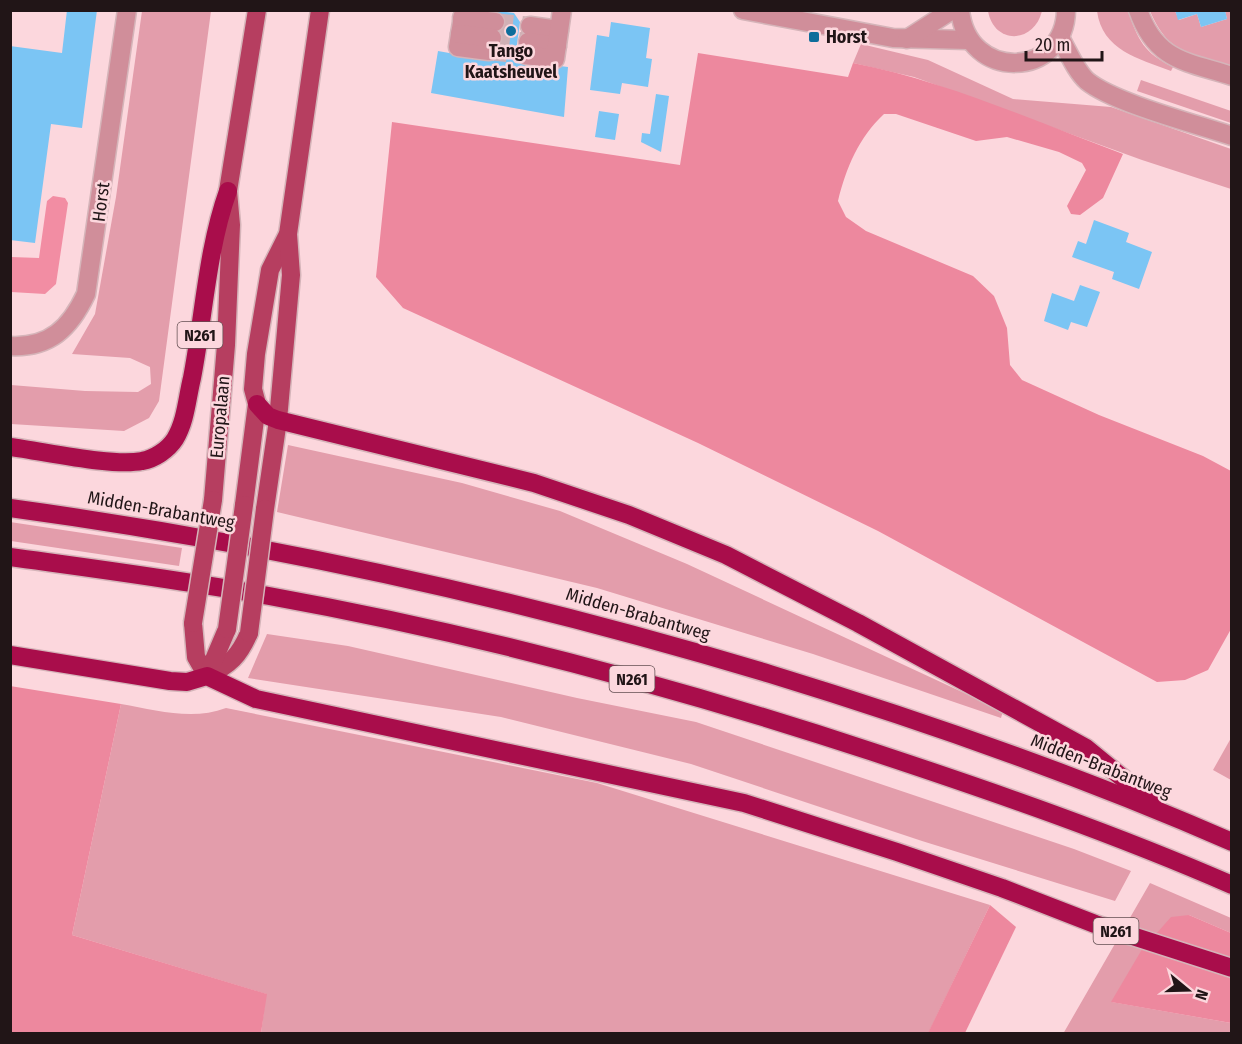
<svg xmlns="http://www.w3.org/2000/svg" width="1242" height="1044" font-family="'Fira Sans Condensed',sans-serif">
<rect width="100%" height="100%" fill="#fcd7dd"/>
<g fill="#e39dab">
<path d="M142 11H211L159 401 149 418 124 431 11 424V385L85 391 138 392 151 384 150 367 130 358 72 354 95 314 116 197Z"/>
<path d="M1042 11C1034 44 994 45 988 11Z"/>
<path d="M1097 11H1128C1138 40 1144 53 1173 67L1171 71C1139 59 1102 50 1097 11Z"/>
<path d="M1150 11H1175L1179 20 1197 14 1201 27 1227 19 1225 11H1231V66C1189 52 1169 55 1150 11Z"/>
<path d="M861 44 928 60 1013 99 1111 107 1231 149V189L1142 160 914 77 853 63Z"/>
<path d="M1141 80 1231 111V123L1137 91Z"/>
<path d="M288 445 462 483 560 511 687 564 1003 711 1001 718 813 654 597 588 277 512Z"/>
<path d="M10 522 182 548 179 566 11 541Z"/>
<path d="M267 634 348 646 577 698 696 722 1074 849 1131 871 1115 901 922 841 691 764 501 717 248 678Z"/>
<path d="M121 704C156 710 192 721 226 708L597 783 990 905 928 1034 261 1033 266 994 72 935Z"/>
<path d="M1231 738V780L1213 770Z"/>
<path d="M1150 883 1231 918V933L1189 915 1112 1002 1231 1023V1033L1063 1034Z"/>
</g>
<g fill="#ed889e">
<path d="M698 53 848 77 853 63C946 81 1034 121 1123 154L1103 198 1080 215 1071 214 1067 206 1086 170 1082 163 1059 152 1007 137 976 141 896 114H884C859 137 846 168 838 201L846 217 866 231 973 276 994 296 1007 328 1010 365 1022 380 1099 415 1203 456 1231 471V629L1208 670 1185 680 1157 682 878 531 698 443 403 308 376 277 392 122 680 165Z"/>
<path d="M10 686 121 704 72 935 267 994 261 1033H11Z"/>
<path d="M990 905 1016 927 965 1033H928Z"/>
<path d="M1189 915 1231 933V1023L1111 1002 1141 951 1171 917Z"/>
</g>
<path fill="#f28da3" d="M53 196 65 198 68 203 56 284 45 294 11 292V257L39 258 47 201Z"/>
<g fill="#7bc5f4">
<path d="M67 10H97L82 128 51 124 35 243 10 240V46L62 53Z"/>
<path d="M491 10 514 13 520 22 515 59 511 60 568 67 564 117 431 93 438 51 494 61 483 17Z"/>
<path d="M1175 10H1225L1227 19 1201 27 1197 14 1178 20Z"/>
<path d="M611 22 650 28 646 58 652 59 648 87 622 83 620 94 590 90 597 35 609 37Z"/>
<path d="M656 94 669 96 661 152 641 142 642 133 650 134Z"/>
<path d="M599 111 619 114 615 140 595 137Z"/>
<path d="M1094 220 1129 233 1126 242 1152 252 1139 289 1112 279 1114 272 1072 257 1078 241 1086 244Z"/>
<path d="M1080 285 1100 292 1087 327 1071 322 1068 330 1044 321 1052 293 1074 301Z"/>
</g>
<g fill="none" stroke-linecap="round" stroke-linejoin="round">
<g stroke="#d0b0b5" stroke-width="18" stroke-dasharray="18 9" stroke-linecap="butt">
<path d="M495 22 530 26"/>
<path d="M492 38 528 42"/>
<path d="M489 51 526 55"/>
</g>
<defs>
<g id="minor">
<path d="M464 10 458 47 489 51"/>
<path d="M743 10 893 38 968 40"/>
<path d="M960 10C967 82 1065 79 1066 10"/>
<path d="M1138 10C1156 61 1185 61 1232 76"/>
<path d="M462 18 495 22"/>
<path d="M530 26 559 30"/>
<path d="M460 34 492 38"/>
<path d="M1060 38C1068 51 1075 70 1087 81 1114 103 1196 124 1232 136"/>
<path d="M907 39 952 10"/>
<path d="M528 42 557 46"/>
<path d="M526 55 555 59 562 10"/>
<path d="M10 346C50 348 70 328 86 294L127 10"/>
</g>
<g id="major">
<path d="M213 500 226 345 231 225 228 191 257 10"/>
<path d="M244 505 257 404 253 389 256 354 270 270 287 236"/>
<path d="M265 509 278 420 291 275 288 234 320 10"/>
<path d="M193 623 196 657 207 676"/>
<path d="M207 676C230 665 239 656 249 633"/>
<path d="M207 676 227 629"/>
</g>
<g id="highway">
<path d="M257 404 268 416 278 420 534 483 629 515 726 555 858 623 1086 748 1152 802"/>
<path d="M10 447C43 451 112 467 142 461 154 459 168 450 175 439 186 421 187 398 192 378 204 316 207 250 228 191"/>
<path d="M10 508C268 543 521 599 770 674 927 722 1081 776 1232 842"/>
<path d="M10 557C97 569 183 580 269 596 474 633 676 687 873 752 994 792 1115 834 1232 885"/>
<path d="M10 655 170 681 187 682 207 676 256 699 744 803 897 852 1002 888 1095 924 1232 968"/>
</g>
</defs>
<use href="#minor" stroke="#d5b4b9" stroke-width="21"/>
<use href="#major" stroke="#d5b4b9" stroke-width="21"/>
<use href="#highway" stroke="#d5b4b9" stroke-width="21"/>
<use href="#minor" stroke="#d08e9a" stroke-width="18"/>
<use href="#major" stroke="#b63e60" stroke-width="18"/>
<use href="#highway" stroke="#a90d4b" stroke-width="18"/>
<defs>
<g id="major-bridge">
<path d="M193 623 213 500"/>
<path d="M227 629 244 505"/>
<path d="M249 633 265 509"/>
</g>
</defs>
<use href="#major-bridge" stroke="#d5b4b9" stroke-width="21" stroke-linecap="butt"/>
<use href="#major-bridge" stroke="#b63e60" stroke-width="18"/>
</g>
<g fill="#0e6d9b" stroke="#fcd7dd" stroke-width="2">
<circle cx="511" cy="31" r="6"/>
<rect x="808" y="31" width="12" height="12" rx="3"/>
</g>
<g text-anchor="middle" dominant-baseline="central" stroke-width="5" stroke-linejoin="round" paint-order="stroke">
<g fill="#fcd7dd" stroke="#634f52" stroke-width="1.5">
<rect x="177.5" y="322" width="45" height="26" rx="4.5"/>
<rect x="609.5" y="666" width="45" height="26" rx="4.5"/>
<rect x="1093.5" y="918" width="45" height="26" rx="4.5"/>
</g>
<g font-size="16" font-weight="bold" fill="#211517">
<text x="200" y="335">N261</text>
<text x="632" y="679">N261</text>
<text x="1116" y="931">N261</text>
</g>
<g font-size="18" font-weight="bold" fill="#211517" stroke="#fcd7dd" text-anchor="start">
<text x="826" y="37">Horst</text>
<text x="511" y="51" text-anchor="middle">Tango<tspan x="511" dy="21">Kaatsheuvel</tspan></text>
</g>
<g font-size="18" fill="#211517" stroke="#fcd7dd">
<text transform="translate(101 202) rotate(-83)">Horst</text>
<text transform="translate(220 417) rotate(-85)">Europalaan</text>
<text transform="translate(161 510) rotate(10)">Midden-Brabantweg</text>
<text transform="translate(638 614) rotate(16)">Midden-Brabantweg</text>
<text transform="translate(1101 766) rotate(21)">Midden-Brabantweg</text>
</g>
</g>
<rect width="1242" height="1044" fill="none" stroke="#211517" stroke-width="24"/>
<g transform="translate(1188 990) rotate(109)" stroke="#fcd7dd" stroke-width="4.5" paint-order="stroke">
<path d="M0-4.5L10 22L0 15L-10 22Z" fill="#211517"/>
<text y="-9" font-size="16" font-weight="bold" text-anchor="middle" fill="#211517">N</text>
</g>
<path d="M1026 51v9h76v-9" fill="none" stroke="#211517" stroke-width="3"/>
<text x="1035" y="51" font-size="18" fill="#211517" stroke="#fcd7dd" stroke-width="4.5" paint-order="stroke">20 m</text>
</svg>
